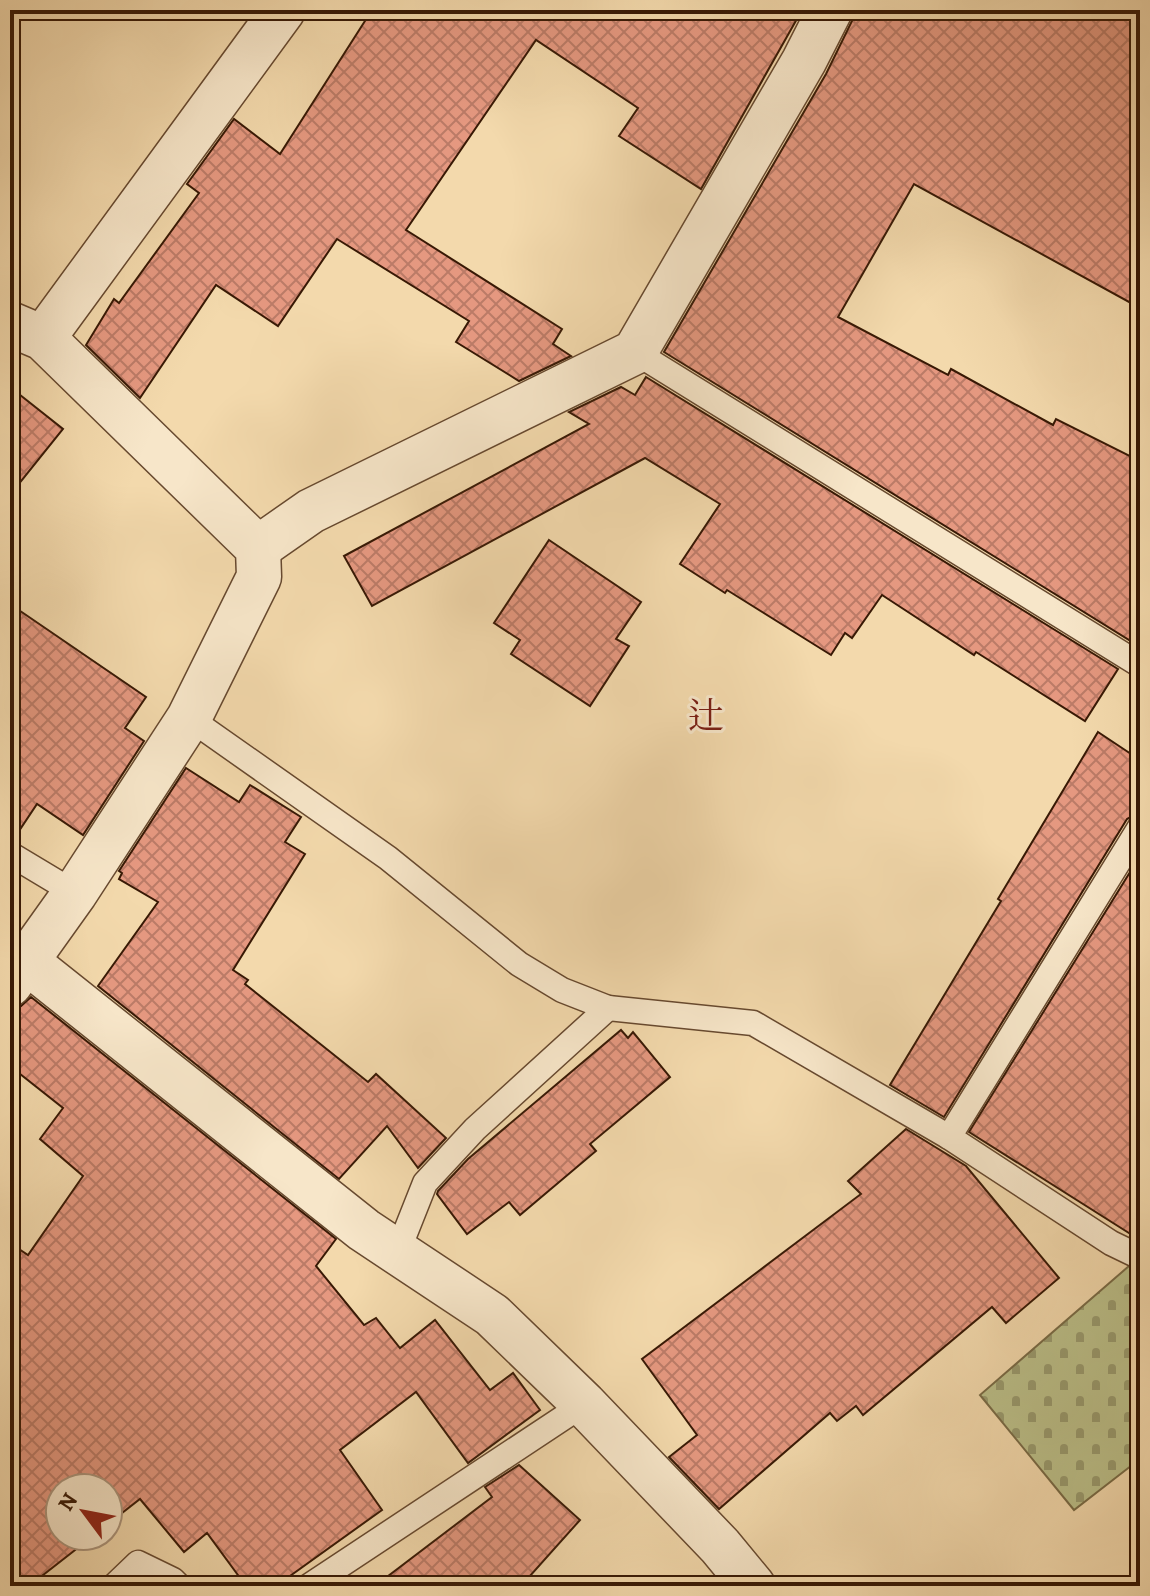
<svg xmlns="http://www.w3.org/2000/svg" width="1150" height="1596" font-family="Alegreya,'Noto Serif JP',serif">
<defs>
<pattern id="cemetery-stones" width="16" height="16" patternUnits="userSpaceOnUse" patternTransform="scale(2)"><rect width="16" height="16" fill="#bbbf89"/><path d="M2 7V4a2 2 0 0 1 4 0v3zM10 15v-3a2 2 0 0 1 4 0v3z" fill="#999a6e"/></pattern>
<pattern id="building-cross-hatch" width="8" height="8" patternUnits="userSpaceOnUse" patternTransform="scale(2)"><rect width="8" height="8" fill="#e59880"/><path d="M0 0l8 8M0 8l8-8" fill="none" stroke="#bb7b67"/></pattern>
</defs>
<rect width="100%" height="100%" fill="#f3d9ac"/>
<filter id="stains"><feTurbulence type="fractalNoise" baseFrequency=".0025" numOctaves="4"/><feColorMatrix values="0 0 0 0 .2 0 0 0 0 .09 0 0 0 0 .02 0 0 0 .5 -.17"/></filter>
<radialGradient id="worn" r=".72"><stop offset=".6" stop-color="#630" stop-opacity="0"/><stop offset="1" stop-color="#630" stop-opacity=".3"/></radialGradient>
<path fill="url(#cemetery-stones)" stroke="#7a6c47" stroke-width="2" d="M1129 1266 1140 1272V1466L1136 1462 1074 1510 980 1395Z"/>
<g fill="url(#building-cross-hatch)" stroke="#381905" stroke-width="2">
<path d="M372 10H802L701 189 619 136 638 108 536 40 406 230 562 329 553 344 571 356 519 381 456 342 469 321 337 239 278 326 216 285 140 398 86 345 114 299 119 303 199 193 187 184 234 119 280 154Z"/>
<path d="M855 10H1140V308L914 184 838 317 948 375 951 369 1053 425 1056 419 1140 461V633L1134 643 664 352 826 74 852 21Z"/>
<path d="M646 377 1118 669 1085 721 976 652 974 655 882 595 852 638 845 633 831 655 727 590 725 593 680 564 720 504 645 458 372 606 344 556 589 424 569 412 621 387 635 395Z"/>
<path d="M10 387 63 429 10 495Z"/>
<path d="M549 540 641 602 616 639 629 646 590 706 511 654 520 640 494 623Z"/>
<path d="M10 604 146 697 125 728 144 741 83 835 37 804 13 840 10 839Z"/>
<path d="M1098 732 1140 760V812L1127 819 944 1117 890 1085 1001 901 998 899Z"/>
<path d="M186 768 239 802 250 785 301 817 285 842 305 854 233 970 248 980 245 984 368 1082 376 1074 446 1138 418 1168 387 1126 339 1179 98 986 158 902 119 879 122 873 119 871Z"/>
<path d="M1140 856V1240L969 1132Z"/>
<path d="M31 997 336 1239 316 1266 364 1325 376 1318 400 1348 435 1320 490 1390 513 1373 540 1410 468 1463 416 1392 340 1450 382 1510 276 1586H246L207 1533 184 1552 140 1499 108 1524V1488H60V1536H93L29 1586H10V1243L28 1255 83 1176 40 1139 63 1108 10 1066V1009L21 1006Z"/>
<path d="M621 1030 628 1038 633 1032 670 1077 590 1144 596 1151 520 1215 509 1202 467 1234 437 1194 438 1191 468 1159Z"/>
<path d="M906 1129 966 1166 1059 1278 1006 1323 992 1307 863 1415 856 1406 837 1421 830 1413 719 1509 669 1457 697 1435 642 1359 861 1194 848 1181Z"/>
<path d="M519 1465 580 1520 521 1586H375L492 1497 485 1487Z"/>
</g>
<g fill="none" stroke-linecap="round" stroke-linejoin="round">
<defs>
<g id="service">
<path d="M635 352 1140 665"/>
<path d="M189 718 388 858 519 964 562 990 608 1008 753 1023 949 1137 1111 1243 1140 1257"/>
<path d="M10 854 75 893"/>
<path d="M949 1137 1140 827"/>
<path d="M398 1251 425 1183 475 1129 608 1008"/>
<path d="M114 1586 138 1563 173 1580 179 1586"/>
<path d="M309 1586 584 1404"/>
</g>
<g id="minor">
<path d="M10 324 43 338 258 548 259 577 189 718 75 893 10 984"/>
<path d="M43 338 283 10"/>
<path d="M258 548 311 511 635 352 804 61 830 10"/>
<path d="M27 962 364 1230 492 1315 584 1404 720 1546 753 1586"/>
</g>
</defs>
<use href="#service" stroke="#67492f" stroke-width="27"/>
<use href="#minor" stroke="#67492f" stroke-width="47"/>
<use href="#service" stroke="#f7e6c9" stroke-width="24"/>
<use href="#minor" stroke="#f7e6c9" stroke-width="44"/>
</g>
<g text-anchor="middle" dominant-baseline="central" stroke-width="6" stroke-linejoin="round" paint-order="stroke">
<g font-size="36" fill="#7a1f14" stroke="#f7e6c9">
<text x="706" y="715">辻</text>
</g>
</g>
<rect width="1150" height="1596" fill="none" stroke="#f3d9ac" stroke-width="40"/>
<rect x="12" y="12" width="1126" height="1572" fill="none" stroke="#381905" stroke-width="4"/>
<rect x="20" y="20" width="1110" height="1556" fill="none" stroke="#381905" stroke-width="2"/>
<g transform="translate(84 1512) rotate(302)"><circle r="38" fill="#f7e6c9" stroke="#ab947b" stroke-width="2"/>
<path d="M0-6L14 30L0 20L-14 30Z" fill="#8f2418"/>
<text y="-12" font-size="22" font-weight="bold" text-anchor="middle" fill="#381905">N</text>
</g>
<rect width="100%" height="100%" filter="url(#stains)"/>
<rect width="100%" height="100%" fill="url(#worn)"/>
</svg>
